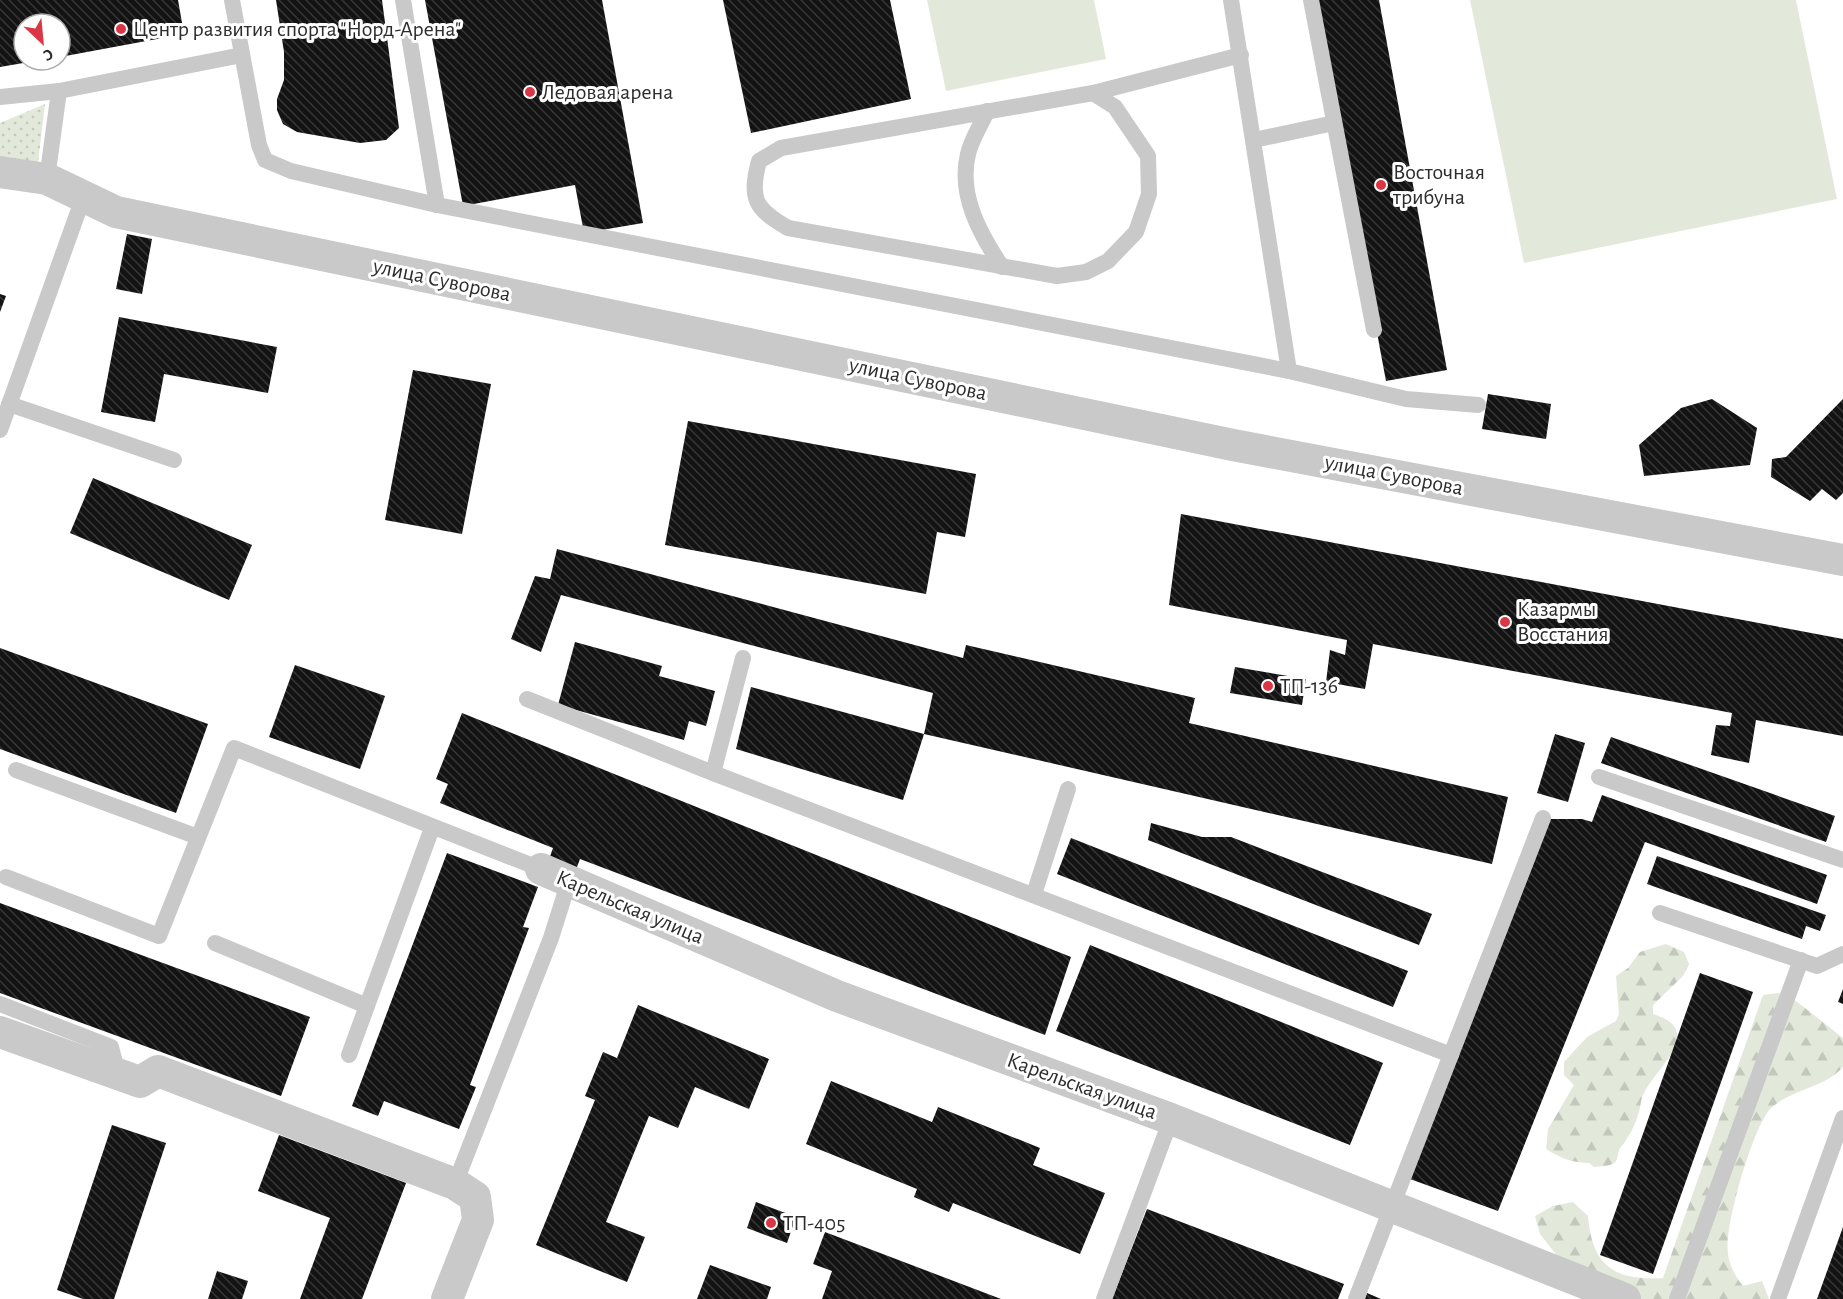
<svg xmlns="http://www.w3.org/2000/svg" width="1843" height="1299" font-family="'Alegreya Sans',sans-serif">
<defs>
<pattern id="grass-dots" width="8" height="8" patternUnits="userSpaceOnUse" patternTransform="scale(1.5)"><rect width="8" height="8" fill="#e2e9da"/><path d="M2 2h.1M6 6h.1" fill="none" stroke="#c2c8bb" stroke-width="1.8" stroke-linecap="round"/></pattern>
<pattern id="forest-firs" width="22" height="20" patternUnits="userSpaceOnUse" patternTransform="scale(1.5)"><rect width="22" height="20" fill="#e2e9da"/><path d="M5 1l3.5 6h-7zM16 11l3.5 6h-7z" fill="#c2c8bb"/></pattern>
<pattern id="building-back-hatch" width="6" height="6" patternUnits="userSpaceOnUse" patternTransform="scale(1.5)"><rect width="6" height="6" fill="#131313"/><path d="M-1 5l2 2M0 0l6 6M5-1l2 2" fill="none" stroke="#363636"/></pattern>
</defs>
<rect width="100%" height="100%" fill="#fff"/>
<path fill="url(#grass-dots)" d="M45 104 38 163 0 160V123Z"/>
<g fill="url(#forest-firs)">
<path d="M1666 944 1684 952 1689 964 1683 976 1653 1005V1014C1706 1030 1658 1066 1644 1093 1640 1100 1641 1108 1638 1115 1634 1128 1628 1138 1620 1148 1618 1151 1618 1157 1616 1161 1612 1167 1600 1166 1594 1167L1589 1163C1573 1163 1560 1158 1546 1149L1548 1129 1574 1085 1564 1075V1062L1587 1037 1616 1021 1619 1014 1616 976 1628 968 1640 952Z"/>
<path d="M1778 993 1796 1001 1843 1038V1067C1825 1088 1792 1089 1771 1108 1753 1126 1724 1227 1728 1253 1729 1265 1735 1276 1743 1286L1762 1281 1769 1299H1607L1565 1266 1540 1234 1535 1216 1553 1206 1573 1202 1588 1216C1592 1265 1613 1281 1663 1278L1763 995Z"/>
</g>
<g fill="#e2e9da">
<path d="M927 0H1094L1106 59 946 91Z"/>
<path d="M1470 0H1796L1837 199 1524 263Z"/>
</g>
<g fill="url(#building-back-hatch)">
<path d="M0 0H178L184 34 60 57V24H24V60L35 61 0 67Z"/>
<path d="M276 0H382L399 128 386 140 360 143 297 132 283 124 277 110V99L284 80V52Z"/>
<path d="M425 0H602L643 223 584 233 575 185 463 206Z"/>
<path d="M723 0H890L911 99 751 133Z"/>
<path d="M1315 0H1379L1447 370 1386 381Z"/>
<path d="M127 234 152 239 142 294 116 289Z"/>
<path d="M0 294 6 296 0 312Z"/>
<path d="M119 317 277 347 268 393 164 374 155 422 101 412Z"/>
<path d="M413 370 491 384 462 534 385 520Z"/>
<path d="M1488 394 1551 404 1546 439 1482 429Z"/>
<path d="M1712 399 1757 428 1750 465 1644 476 1639 445 1681 408Z"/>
<path d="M1843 399V493L1836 500 1822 489 1810 501 1771 477 1772 459 1786 457Z"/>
<path d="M688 421 976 474 965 537 937 532 926 594 665 545Z"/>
<path d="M93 478 252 545 229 600 70 533Z"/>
<path d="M1181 514 1843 639V736L1756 720 1749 763 1711 755 1716 725 1730 726 1732 713 1373 644 1365 689 1326 682 1330 650 1345 655 1347 640 1169 605Z"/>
<path d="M557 549 963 658 966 645 1195 698 1189 723 1508 797 1492 864 924 734 933 693 561 595 541 652 511 639 535 576 550 579Z"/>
<path d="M575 642 662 666 659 676 715 691 706 726 689 721 684 740 558 705Z"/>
<path d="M0 648 208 724 176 813 0 749Z"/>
<path d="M295 665 385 696 360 769 269 737Z"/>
<path d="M1235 667 1306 679 1302 705 1230 693Z"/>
<path d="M751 687 924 734 903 800 736 749Z"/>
<path d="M462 713 1071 957 1045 1035 580 859 574 875 547 865 553 848 440 803 448 784 436 779Z"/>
<path d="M1555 734 1585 743 1568 802 1537 793Z"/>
<path d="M1611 737 1835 816 1826 842 1601 763Z"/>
<path d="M1602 795 1827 875 1817 904 1645 842 1498 1211 1410 1179 1545 819H1582L1592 822Z"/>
<path d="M1151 823 1202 837H1231L1432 914 1419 945 1148 840Z"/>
<path d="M1071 838 1408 971 1393 1007 1057 874Z"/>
<path d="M447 853 538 887 523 927 529 928 470 1085 476 1087 459 1129 384 1101 378 1116 352 1106Z"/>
<path d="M1657 856 1826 915 1820 931 1806 926 1802 939 1647 884Z"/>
<path d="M0 903 310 1017 281 1096 0 993Z"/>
<path d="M1090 945 1383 1063 1350 1145 1056 1031Z"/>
<path d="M1700 973 1753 992 1653 1274 1600 1255Z"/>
<path d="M1843 989V1004L1838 1002Z"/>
<path d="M638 1005 769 1059 749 1109 695 1087 678 1128 649 1116 606 1222 645 1237 627 1282 536 1245 595 1100 585 1096 603 1052 617 1058Z"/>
<path d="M831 1081 932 1122 938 1107 1040 1148 1033 1165 1105 1193 1080 1254 953 1203 949 1212 914 1197 917 1189 806 1144Z"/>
<path d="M112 1125 166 1143 114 1299H83L57 1290Z"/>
<path d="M279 1135 406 1183 362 1299H300L330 1218 258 1191Z"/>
<path d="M756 1202 796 1217 787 1243 747 1228Z"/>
<path d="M1147 1209 1344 1284 1338 1299H1112Z"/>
<path d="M1843 1227V1299H1817Z"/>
<path d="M825 1232 1001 1299H822L832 1271 813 1264Z"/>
<path d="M710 1265 771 1287 767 1299H697Z"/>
<path d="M217 1271 248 1281 242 1299H208Z"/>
<path d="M1367 1293 1381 1299H1365Z"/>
</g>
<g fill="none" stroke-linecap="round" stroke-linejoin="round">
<g stroke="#c9c9c9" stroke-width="16">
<path d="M232 0 259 145 265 160 291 171 437 205 1289 371 1406 399 1478 405"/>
<path d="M403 0 437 205"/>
<path d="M1231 0 1289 371"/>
<path d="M1311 0 1374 330"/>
<path d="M1093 93 1115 107 1148 156 1149 194 1136 232 1108 261 1086 272 1057 276 788 228C755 209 749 199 759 161L781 148 1093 93 1241 55"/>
<path d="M0 97 59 91 242 55"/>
<path d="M987 111C981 125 971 140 968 154 958 195 980 234 1002 267"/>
<path d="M1254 140 1334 123"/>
<path d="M47 179 59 91"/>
<path d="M9 404 174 460"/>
<path d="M0 430 83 198"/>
<path d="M527 699 713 773 1451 1055"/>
<path d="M16 770 198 837"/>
<path d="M713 773 743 658"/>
<path d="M1599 777 1843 860"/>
<path d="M6 877 159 936 234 748 541 869"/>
<path d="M1034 894 1068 789"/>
<path d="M1660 913 1817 966 1843 954"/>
<path d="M215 943 367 1006"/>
<path d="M0 1004 111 1047 118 1074"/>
<path d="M349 1055 432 828"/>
<path d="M455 1184 551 938 569 881"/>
<path d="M1104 1299 1171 1119"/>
<path d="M1356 1299 1543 818"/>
<path d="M1677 1299 1801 960"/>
<path d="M1778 1299 1843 1118"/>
</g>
<g stroke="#c9c9c9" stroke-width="32">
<path d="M0 172 47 179 116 212 1233 445 1843 560"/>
<path d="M541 869 837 996 1171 1119 1625 1299"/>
<path d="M0 1032 140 1082 158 1071 455 1184 475 1197 478 1220 447 1299"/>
</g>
</g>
<g fill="#db3645" stroke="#fff" stroke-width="2">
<circle cx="121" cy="29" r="6"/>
<circle cx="530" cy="92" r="6"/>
<circle cx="1381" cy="185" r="6"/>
<circle cx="1505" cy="622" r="6"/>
<circle cx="1268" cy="686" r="6"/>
<circle cx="771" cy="1223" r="6"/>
</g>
<g text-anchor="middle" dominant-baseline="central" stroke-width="6" stroke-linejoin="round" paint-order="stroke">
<g font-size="22" fill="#2c2c2c" stroke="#fff" text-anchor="start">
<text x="133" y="29">Центр развития спорта "Норд-Арена"</text>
<text x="542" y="92">Ледовая арена</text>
<text x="1393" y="172">Восточная<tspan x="1393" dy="25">трибуна</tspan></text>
<text x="1517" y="609">Казармы<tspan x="1517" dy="25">Восстания</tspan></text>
<text x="1280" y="686">ТП-136</text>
<text x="783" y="1223">ТП-405</text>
</g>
<g font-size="22" fill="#2c2c2c" stroke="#fff">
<text transform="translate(442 280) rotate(12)">улица Суворова</text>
<text transform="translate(918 379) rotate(12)">улица Суворова</text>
<text transform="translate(1394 475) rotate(11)">улица Суворова</text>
<text transform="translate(630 907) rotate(23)">Карельская улица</text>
<text transform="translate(1082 1086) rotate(20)">Карельская улица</text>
</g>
</g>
<g transform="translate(42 42) rotate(154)"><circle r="28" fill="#ffffff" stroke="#ababab" stroke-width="1.5"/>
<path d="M0-4.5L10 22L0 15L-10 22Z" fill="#db3645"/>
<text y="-9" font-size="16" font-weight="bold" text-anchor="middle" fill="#2c2c2c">С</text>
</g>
</svg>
